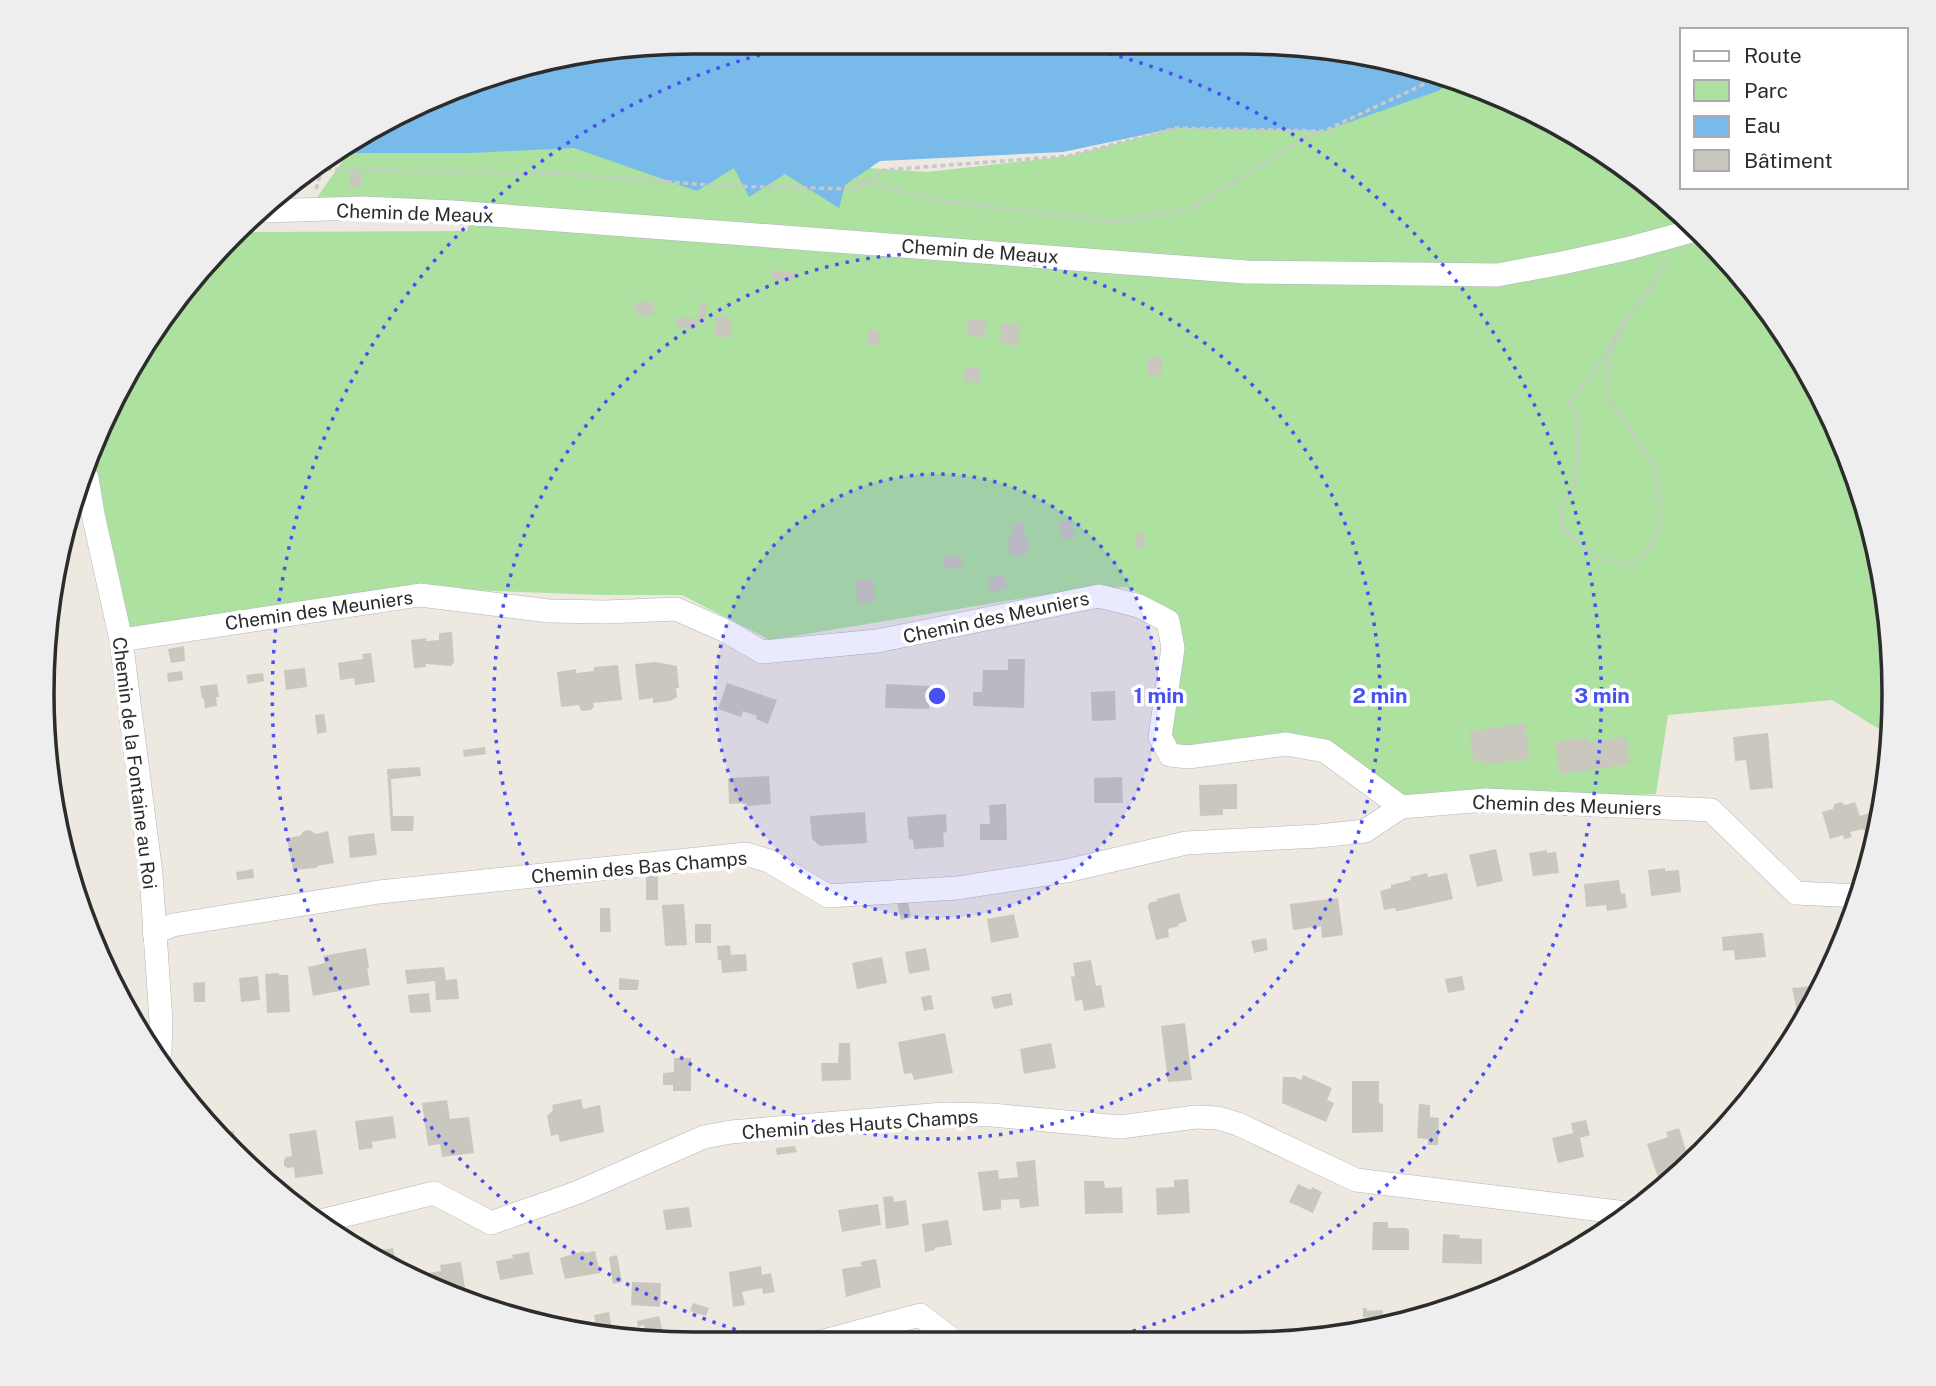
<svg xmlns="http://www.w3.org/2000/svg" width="1936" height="1386" font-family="'Public Sans',sans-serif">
<rect width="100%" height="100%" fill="#ede9e0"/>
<path fill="#ace19f" d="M1435 79 1569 129 1733 264 1807 368 1860 484 1888 608 1892 737 1832 700 1668 715 1656 794 1401 807 1325 751 1170 755 1169 608 1126 587 1061 592 770 640 682 595H600L467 590 458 587 414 585 121 640 87 478 109 405 203 264 240 232 467 231 470 219 309 209 348 153 574 148 927 172 1068 156 1176 128 1324 131Z"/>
<path fill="#78bbea" d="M693 42H1243L1370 55 1449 84 1438 91 1324 131 1176 128 1063 152 880 161 845 185 839 208 785 174 749 197 734 168 697 191 574 148 471 153H330L524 64Z"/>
<g fill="#c9c7be">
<path d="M350 174H361V186L350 187Z"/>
<path d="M771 270 793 272 792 281 771 279Z"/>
<path d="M635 302H653L654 315H635Z"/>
<path d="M699 302 707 303 705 324 698 323Z"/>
<path d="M716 316 732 318 730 338 714 336Z"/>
<path d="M677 317 696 319 694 329 675 326Z"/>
<path d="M969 318 987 321 984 338 966 335Z"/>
<path d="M1002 323 1020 324 1017 346 1000 343Z"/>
<path d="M868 330 880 331 879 345 866 344Z"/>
<rect x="1148" y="358" width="14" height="17"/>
<path d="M966 367 981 368 979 383 963 381Z"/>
<path d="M1072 520 1075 538 1062 540 1059 522Z"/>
<path d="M1022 522 1030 552 1011 557 1007 538 1014 536 1011 525Z"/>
<path d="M1144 532 1146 548 1137 549 1134 535Z"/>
<path d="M961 554 962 567 944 569V557Z"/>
<path d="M1005 575 1007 589 990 592 988 578Z"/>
<path d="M872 578 876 601 858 603 855 580Z"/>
<path d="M452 632 454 662 451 666 426 664V667L414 668 411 640 426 638V641L439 640V633Z"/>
<path d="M184 646 185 661 171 663 168 649Z"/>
<path d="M371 653 375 682 355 685 354 678 340 680 338 663 363 659 362 654Z"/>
<path d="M1008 659H1025L1024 708 973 706V692H982L983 670H1008Z"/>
<path d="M656 662 677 666 679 688H676L677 697 670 701 653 703V698L639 700 635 664Z"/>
<path d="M618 665 622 700 593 703 594 707 591 710 583 711 580 709 579 705 561 707 557 672 576 669V673L594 671V667Z"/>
<path d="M305 668 307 687 286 690 284 670Z"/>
<path d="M182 671 183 680 168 682 167 673Z"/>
<path d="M263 673 264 681 248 684 246 675Z"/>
<path d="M727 683 777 700 768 724 756 719 757 716 743 711 741 717 718 709Z"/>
<path d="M217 684 219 697H216L217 706 205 708 204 699H202L200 686Z"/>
<path d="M886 684 930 686 929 709 885 708Z"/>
<path d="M1115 691 1116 720 1092 721 1091 692Z"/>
<path d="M324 714 327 732 317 734 315 715Z"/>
<path d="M1525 723 1530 758 1485 765 1484 760 1474 762 1469 731Z"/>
<path d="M1768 733 1773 788 1750 790 1746 760 1735 761 1733 737Z"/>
<path d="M1587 737 1588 742 1626 737 1630 764 1560 774 1555 742Z"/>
<path d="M485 747 486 754 464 757 463 750Z"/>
<path d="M420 767 421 776 391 779 393 816H414L413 831H391L387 769Z"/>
<path d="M769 776 771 804 747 806 746 803 729 804 728 778Z"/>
<path d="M1122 777 1123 803H1094V778Z"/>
<path d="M1237 784V809H1223V815L1200 816 1199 785Z"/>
<path d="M1841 802 1845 805 1855 802 1860 816 1870 813 1875 828 1864 831 1863 829 1850 832 1852 837 1844 839 1843 835 1830 839 1822 812 1833 809 1834 804Z"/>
<path d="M1006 804 1007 840H980V824H990L989 805Z"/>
<path d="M865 812 867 843 820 846 812 839 810 816Z"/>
<path d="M946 814 947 832 943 833 944 847 914 849 913 840 909 839 907 817Z"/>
<path d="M310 830 316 834 328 831 334 863 317 866V868L293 870 287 838 300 836 304 831Z"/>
<path d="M374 833 377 855 350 858 348 836Z"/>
<path d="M1496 849 1503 881 1477 887 1469 855Z"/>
<path d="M1547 850V853L1556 852 1559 873 1533 876 1529 853Z"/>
<path d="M1665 868V871L1679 870 1681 892 1651 896 1648 870Z"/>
<path d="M253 869 254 878 237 880 236 872Z"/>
<path d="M1427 873 1428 877 1447 873 1453 899 1399 911H1396L1395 908 1384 910 1380 891 1391 888V885L1411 880 1410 877Z"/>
<rect x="646" y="874" width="12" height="26"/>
<path d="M1619 880 1621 894 1625 893 1627 908 1607 911 1606 905 1586 907 1584 884Z"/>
<path d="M1179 893 1187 921 1178 924 1179 926 1168 929 1169 937 1156 940 1148 907 1149 903 1157 901V899Z"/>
<path d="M1338 898 1343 935 1322 938 1321 926 1293 930 1290 904Z"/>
<path d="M908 901 911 918 901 920 897 902Z"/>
<path d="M684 904 687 945 665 946 662 905Z"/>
<path d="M600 908H610L611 932H600Z"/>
<path d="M1014 914 1019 937 991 943 987 919Z"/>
<rect x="695" y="924" width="16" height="19"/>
<path d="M1758 933H1763L1766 957 1735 960 1734 950 1723 951 1722 937Z"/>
<path d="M1266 938 1268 950 1254 953 1251 941Z"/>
<path d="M730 945 731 955 746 954 747 971 722 973 721 960H718L717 946Z"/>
<path d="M366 948 369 968 367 969 370 985 313 996 308 967 325 963 323 956Z"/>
<path d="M926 948 930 970 909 974 905 952Z"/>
<path d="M882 957 887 983 857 989 852 963Z"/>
<path d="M1091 960 1096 986 1101 985 1105 1007 1084 1011 1082 1000 1075 1001 1071 977 1075 976 1073 963Z"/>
<path d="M444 967 446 980 457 979 459 999 436 1000 435 981 407 984 405 970Z"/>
<path d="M279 973V975H288L290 1012 267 1013 265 974Z"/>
<path d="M258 976 260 1000 241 1002 239 978Z"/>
<path d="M1462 976 1465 990 1448 993 1445 979Z"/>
<path d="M619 978 639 980 638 990H619Z"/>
<path d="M205 982V1002H194L193 983Z"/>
<path d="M1812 986 1813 1003 1802 1021H1799L1792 988Z"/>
<path d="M429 993 431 1012 410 1013 408 995Z"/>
<path d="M1011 993 1013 1005 994 1009 991 997Z"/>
<path d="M931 995 934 1009 924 1011 921 997Z"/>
<path d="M1185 1023 1192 1080 1168 1082 1161 1026Z"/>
<path d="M945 1033 953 1073 914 1080 912 1073 904 1074 898 1042Z"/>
<path d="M839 1043H850L851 1080 822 1081 821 1063H838Z"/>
<path d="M1051 1043 1056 1068 1024 1074 1020 1049Z"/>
<path d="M674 1058H691V1091H673V1085H663V1073L674 1072Z"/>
<path d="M1303 1075 1332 1088 1327 1100 1334 1103 1326 1122 1282 1103 1283 1077H1294L1301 1080Z"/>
<path d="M1352 1081H1379V1103L1383 1104V1132L1352 1133Z"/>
<path d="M581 1099 583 1109 600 1105 604 1132 560 1142 558 1134 551 1136 547 1116 553 1110 552 1105Z"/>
<path d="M447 1100 450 1119 469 1117 474 1153 442 1157 440 1144 428 1146 422 1103Z"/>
<path d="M1419 1104 1430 1105V1117L1439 1118 1438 1145H1428V1139L1417 1138Z"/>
<path d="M393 1116 396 1138 372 1142 373 1148 359 1150 355 1121Z"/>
<path d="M1586 1120 1590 1135 1580 1138 1584 1157 1558 1163 1552 1138 1573 1133 1571 1123Z"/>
<path d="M1679 1128 1690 1163 1676 1178V1176L1659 1181 1647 1144 1668 1137 1666 1132Z"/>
<path d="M316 1130 323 1174 295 1178 294 1167 288 1168 284 1166V1160L286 1157 292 1156 289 1134Z"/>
<path d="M234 1131 237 1153 215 1133Z"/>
<path d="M795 1146 797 1152 777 1155 776 1148Z"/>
<path d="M1035 1160 1039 1206 1020 1208 1019 1199 1001 1200V1209L983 1211 978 1172 998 1170 999 1179 1018 1177 1016 1162Z"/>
<path d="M1188 1179 1190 1213 1157 1215 1156 1188 1174 1187V1180Z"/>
<path d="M1084 1181H1104L1105 1188 1122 1187 1123 1213 1085 1214Z"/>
<path d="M1298 1184 1311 1190 1312 1187 1322 1192 1313 1213 1289 1202Z"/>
<path d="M893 1196 894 1202 906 1200 909 1225 886 1229 883 1197Z"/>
<path d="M878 1204 881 1225 842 1232 838 1210Z"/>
<path d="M689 1207 692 1227 666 1230 663 1210Z"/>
<path d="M948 1220 952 1245 934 1248 935 1250 925 1252 922 1224Z"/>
<path d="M1373 1222H1388V1228H1406L1409 1230V1250H1372Z"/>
<path d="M1443 1234 1460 1235 1459 1238 1482 1239V1264L1442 1263Z"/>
<path d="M393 1248 398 1272 374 1258 383 1256 382 1250Z"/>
<path d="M584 1251 585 1253 595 1251 600 1273 565 1279 560 1258Z"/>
<path d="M529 1252 533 1274 500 1280 496 1261 513 1258 512 1255Z"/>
<path d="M617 1255 622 1282 613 1284 609 1257Z"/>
<path d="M876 1259 881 1287 846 1297 842 1269 862 1266 860 1262Z"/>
<path d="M461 1262 466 1294 455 1296 430 1286 428 1273 441 1271 440 1265Z"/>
<path d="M761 1266 762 1275 771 1273 775 1292 763 1294 762 1288 742 1292 745 1305 733 1307 729 1272Z"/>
<path d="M632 1282 661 1283 660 1307 631 1305Z"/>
<path d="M693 1303 709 1308 706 1316 690 1311Z"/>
<path d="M1363 1308H1367V1311L1383 1310V1318L1363 1317Z"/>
<path d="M609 1312 613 1335 597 1334 594 1315Z"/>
<path d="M659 1316 663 1332 646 1335 644 1325 638 1327 637 1321Z"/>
</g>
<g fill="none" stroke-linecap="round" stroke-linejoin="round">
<defs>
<g id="street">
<path d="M264 211 362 208 453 212 1246 272 1497 275 1562 263 1626 249 1692 231"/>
<path d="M87 478 93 514 121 640 151 874 161 1021 160 1052"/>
<path d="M121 640 420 595 549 611 606 612 676 609 726 631 762 652 877 641 1099 596 1139 606 1168 621 1173 648 1160 737 1170 755 1188 757 1286 744 1325 751 1401 807 1486 800 1711 810 1796 893 1859 896"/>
<path d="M154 933 173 925 379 892 746 854 769 861 828 896 957 888 1066 871 1186 843 1319 836 1365 831 1401 807"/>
<path d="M317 1222 434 1193 491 1223 576 1193 704 1137 731 1132 943 1114 992 1115 1120 1127 1196 1117 1218 1118 1238 1124 1356 1180 1626 1213"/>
<path d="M820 1342 920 1315 950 1338V1341"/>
</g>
</defs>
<use href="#street" stroke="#b3b3bf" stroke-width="24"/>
<g stroke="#c8c8c8" stroke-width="3.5" stroke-dasharray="5 3.5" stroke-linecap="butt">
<path d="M311 170 322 169"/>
<path d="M853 179 937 201 1120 222 1193 207 1315 132"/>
<path d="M316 189 322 169 563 174 723 186 857 189 884 170 1068 156 1176 128 1324 131 1435 79"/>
<path d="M1624 325 1611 347 1608 380 1609 399 1654 466 1661 508 1657 536 1635 567 1596 557 1562 528 1561 506 1576 483 1579 425 1570 401 1592 376 1619 332 1670 257"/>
</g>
<use href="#street" stroke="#fff" stroke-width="23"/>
</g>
<circle cx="937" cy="696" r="222" fill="#4850f2" fill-opacity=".12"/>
<g fill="none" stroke="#4850f2" stroke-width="3.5" stroke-dasharray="3.5 7">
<circle cx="937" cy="696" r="222"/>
<circle cx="937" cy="696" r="443"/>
<path d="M776 1341A665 665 0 0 1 816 42M1058 42A665 665 0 0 1 1109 1338"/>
</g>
<g text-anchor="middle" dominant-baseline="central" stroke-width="7" stroke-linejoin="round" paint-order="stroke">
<g font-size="19" fill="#2c2c2c" stroke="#fff">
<text transform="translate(415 213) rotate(2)">Chemin de Meaux</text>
<text transform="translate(980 251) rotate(4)">Chemin de Meaux</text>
<text transform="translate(319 610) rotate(-8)">Chemin des Meuniers</text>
<text transform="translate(996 617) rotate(-12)">Chemin des Meuniers</text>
<text transform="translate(135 763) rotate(83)">Chemin de la Fontaine au Roi</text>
<text transform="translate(1567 805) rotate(2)">Chemin des Meuniers</text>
<text transform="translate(639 867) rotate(-5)">Chemin des Bas Champs</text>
<text transform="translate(860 1124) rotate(-4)">Chemin des Hauts Champs</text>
</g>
</g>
<path d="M0 0H1936V1386H0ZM693 54H1243A639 639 0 0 1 1882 693V693A639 639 0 0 1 1243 1332H693A639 639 0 0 1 54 693V693A639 639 0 0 1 693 54Z" fill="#eee" fill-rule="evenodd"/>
<path fill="none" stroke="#2c2c2c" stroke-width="3.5" d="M693 54H1243A639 639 0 0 1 1882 693V693A639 639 0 0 1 1243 1332H693A639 639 0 0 1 54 693V693A639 639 0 0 1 693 54Z"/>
<circle cx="937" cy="696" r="10" fill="#4850f2" stroke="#fff" stroke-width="3.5"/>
<g font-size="21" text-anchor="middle" font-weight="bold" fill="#4850f2" stroke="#fff" stroke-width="7" stroke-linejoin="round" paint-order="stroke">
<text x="1159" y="703">1 min</text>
<text x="1380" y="703">2 min</text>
<text x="1602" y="703">3 min</text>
</g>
<rect x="1680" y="28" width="228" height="161" fill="#ffffff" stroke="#ababab" stroke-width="2"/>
<rect x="1694" y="51" width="35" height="10" fill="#ffffff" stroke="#ababab" stroke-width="2"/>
<text x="1744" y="63" font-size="21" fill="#2c2c2c">Route</text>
<rect x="1694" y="80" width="35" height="21" fill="#ace19f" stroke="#ababab" stroke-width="2"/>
<text x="1744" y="98" font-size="21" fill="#2c2c2c">Parc</text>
<rect x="1694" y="116" width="35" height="21" fill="#78bbea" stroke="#ababab" stroke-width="2"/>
<text x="1744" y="133" font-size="21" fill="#2c2c2c">Eau</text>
<rect x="1694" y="150" width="35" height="21" fill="#c9c7be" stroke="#ababab" stroke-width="2"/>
<text x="1744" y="168" font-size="21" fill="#2c2c2c">Bâtiment</text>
</svg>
